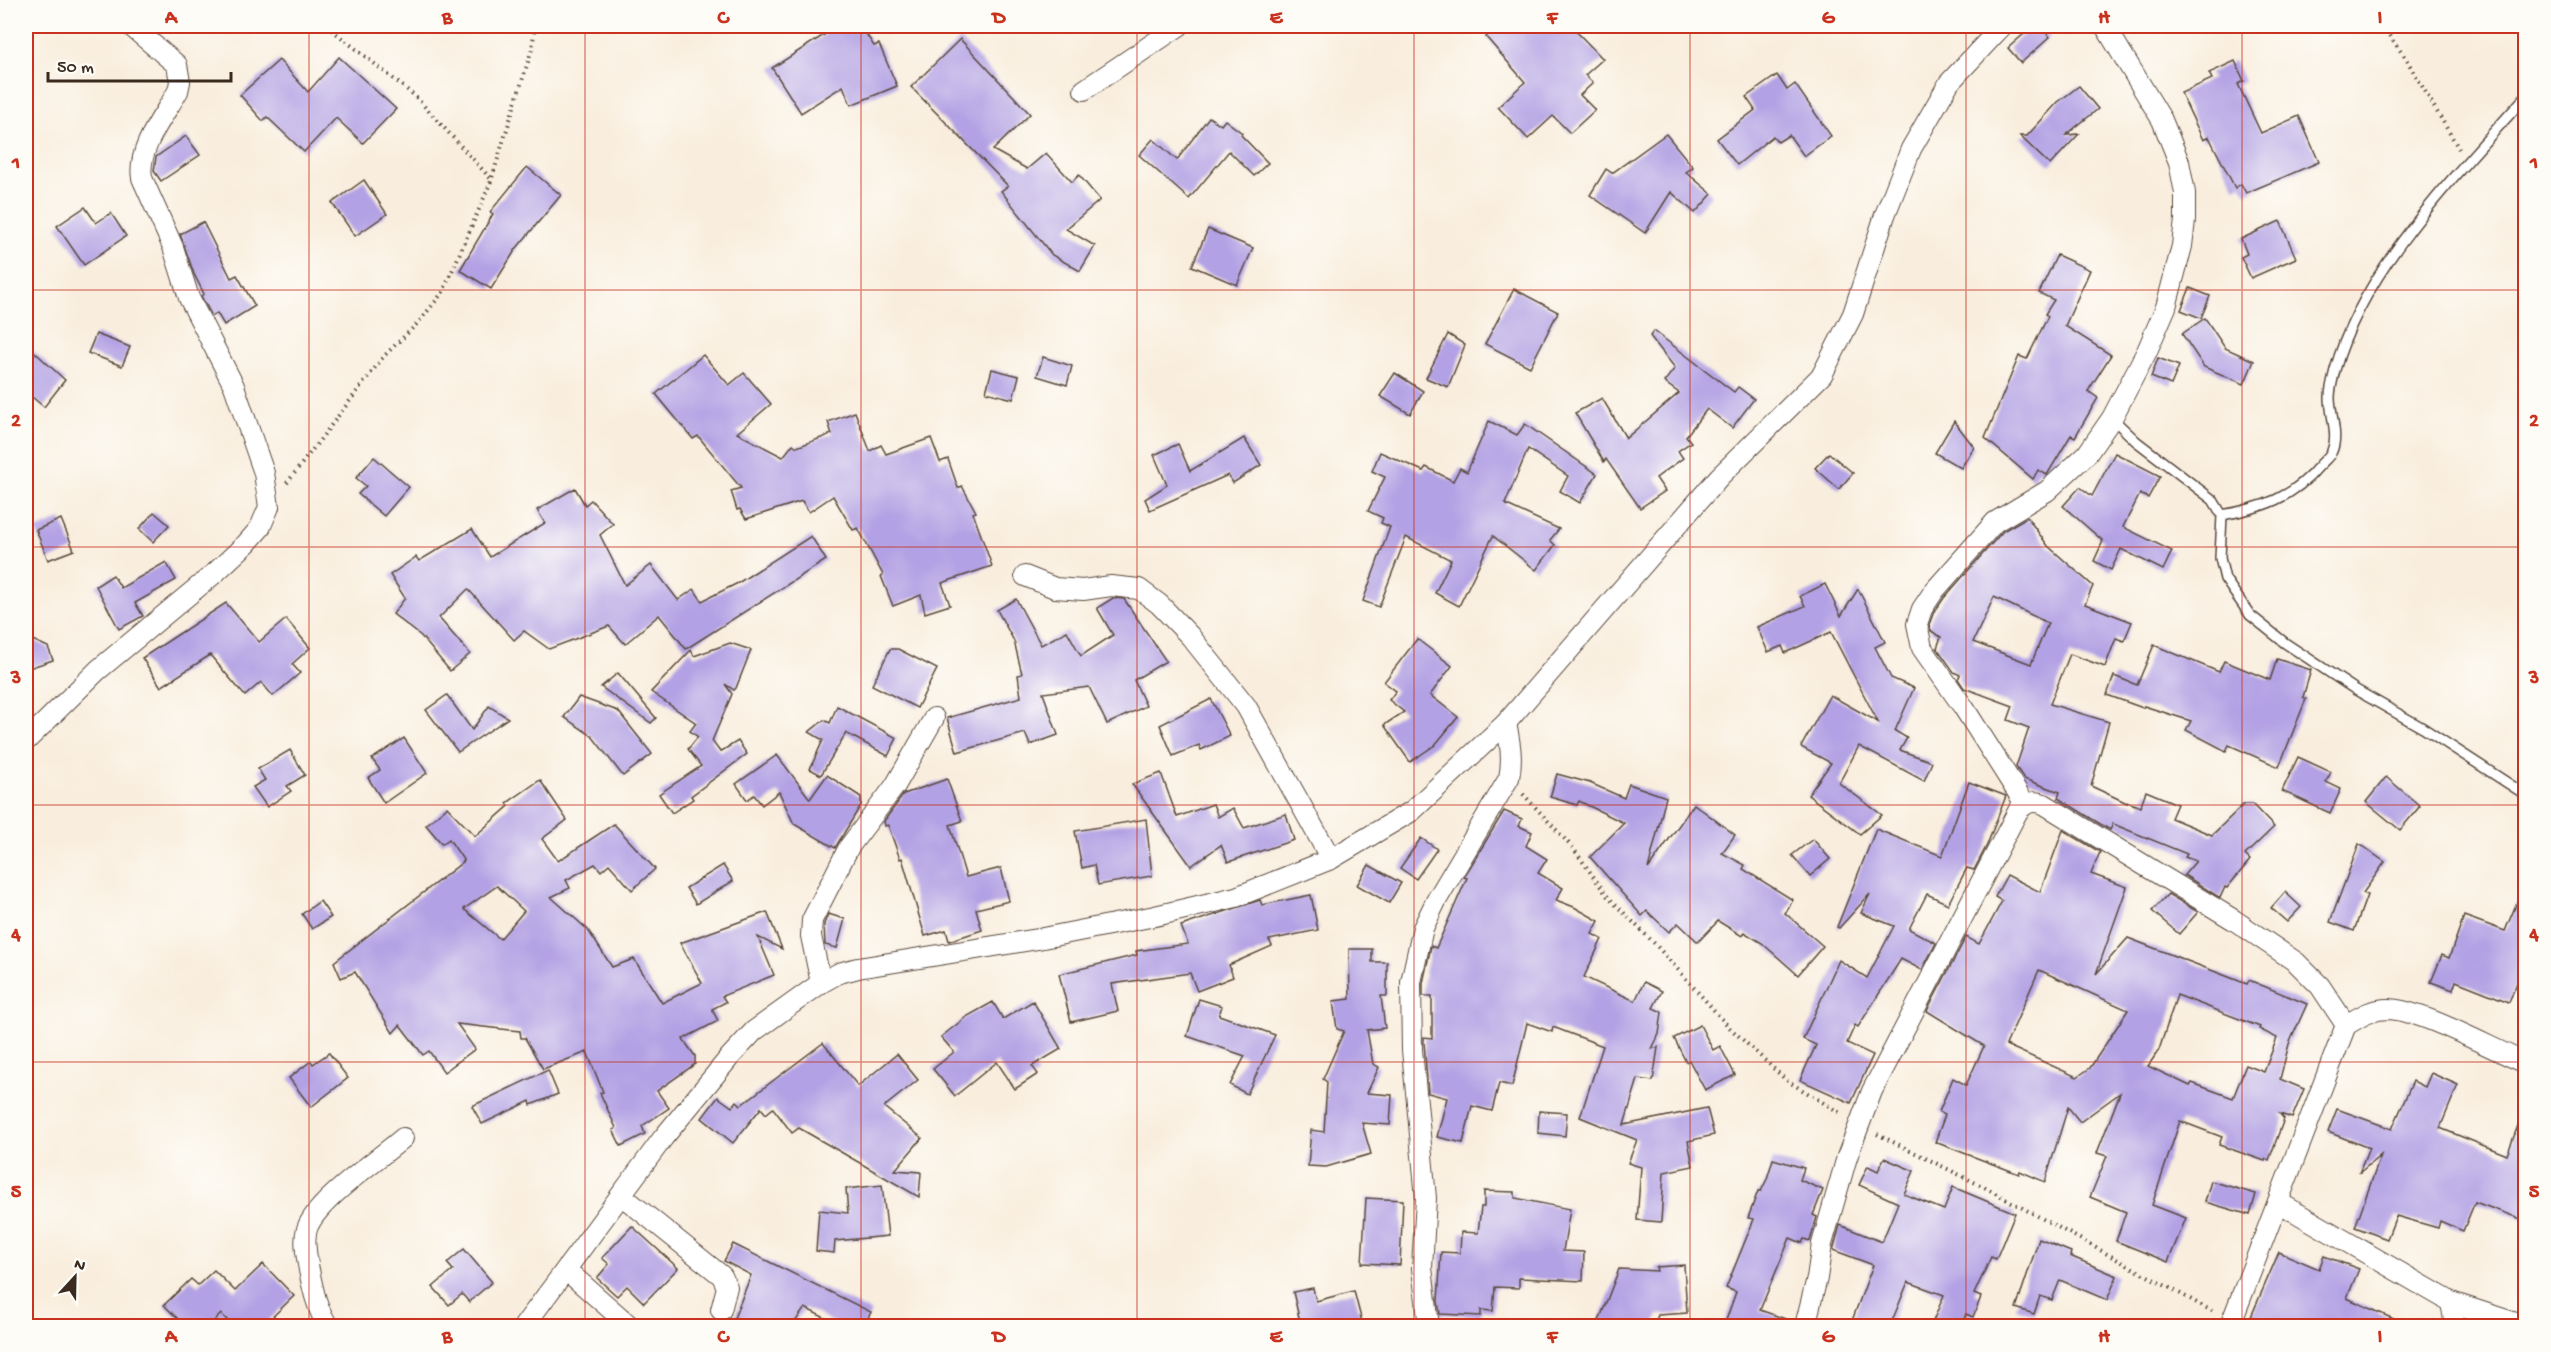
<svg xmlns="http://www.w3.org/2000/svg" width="2551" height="1352" font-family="'Gochi Hand',sans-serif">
<rect width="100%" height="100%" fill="#fdfcf7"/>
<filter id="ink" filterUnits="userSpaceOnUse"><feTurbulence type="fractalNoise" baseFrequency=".0167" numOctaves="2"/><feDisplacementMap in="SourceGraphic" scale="12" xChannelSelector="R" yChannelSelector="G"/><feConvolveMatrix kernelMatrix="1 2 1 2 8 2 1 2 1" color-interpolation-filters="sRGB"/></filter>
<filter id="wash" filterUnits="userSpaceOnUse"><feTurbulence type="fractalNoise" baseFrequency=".008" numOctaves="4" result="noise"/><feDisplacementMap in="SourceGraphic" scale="24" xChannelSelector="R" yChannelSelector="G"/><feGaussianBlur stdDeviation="1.35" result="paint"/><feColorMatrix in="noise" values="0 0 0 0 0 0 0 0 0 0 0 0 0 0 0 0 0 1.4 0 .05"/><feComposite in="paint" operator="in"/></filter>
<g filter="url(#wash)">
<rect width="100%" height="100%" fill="#f9eede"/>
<g id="blocks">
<g fill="#b2a1e4" fill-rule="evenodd">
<path d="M818 26H861L874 46 879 44 897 86 851 105 843 86 801 113 772 68 824 35Z"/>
<path d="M1500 26H1571L1603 59 1585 75 1593 83 1580 95 1595 110 1570 133 1553 116 1528 139 1498 107 1525 82 1486 37Z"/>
<path d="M2033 26H2040L2050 37 2021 63 2008 48Z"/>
<path d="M960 39 1030 114 993 150 1027 169 1046 153 1072 182 1079 175 1100 200 1066 229 1095 246 1080 271 1052 255 1001 191 1008 186 911 87Z"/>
<path d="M339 57 396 109 363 143 336 118 304 152 267 117 263 121 240 95 279 60 308 92Z"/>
<path d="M2235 61 2244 81 2238 84 2261 133 2299 116 2319 162 2246 193 2241 184 2235 188 2209 137 2203 140 2181 93 2212 79 2209 73Z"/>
<path d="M1777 75 1787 90 1795 84 1831 136 1804 156 1789 135 1778 142 1773 136 1737 165 1717 139 1755 110 1746 97Z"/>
<path d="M2079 86 2098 109 2066 135 2079 134 2050 165 2020 136H2027L2058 102Z"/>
<path d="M1209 117 1221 125 1225 120 1242 133 1241 135 1268 163 1254 176 1229 151 1189 199 1139 155 1153 139 1177 160Z"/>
<path d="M1666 134 1693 167 1686 172 1712 194 1695 213 1671 192 1645 233 1590 195 1606 169 1612 173Z"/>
<path d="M186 136 200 155 161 181 154 171 156 157Z"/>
<path d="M527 167 561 195 516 249 491 289 460 270 493 214 490 212Z"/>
<path d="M364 180 387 214 355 236 332 203Z"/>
<path d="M85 207 96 223 111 213 126 236 84 265 57 226Z"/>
<path d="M2280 221 2296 258 2251 278 2241 257 2247 254 2241 239Z"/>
<path d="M203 222 231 278 237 275 255 306 224 325 217 313 212 316 201 296 204 294 194 274 180 234Z"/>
<path d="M1208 229 1253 248 1237 285 1192 266Z"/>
<path d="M2057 255 2090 270 2065 326 2111 355 2088 391 2098 398 2075 437 2071 435 2047 475 2038 470 2033 479 1985 438 2019 356 2027 359 2048 316 2045 314 2054 300 2039 293Z"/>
<path d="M2190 288 2210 296 2201 318 2181 310Z"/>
<path d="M1514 289 1558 312 1530 367 1485 344Z"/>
<path d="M2205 318 2225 348 2254 361 2244 384 2204 367 2182 334Z"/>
<path d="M1654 331 1734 392 1738 387 1754 399 1732 428 1707 409 1686 436 1691 442 1678 451 1683 458 1656 478 1665 491 1640 508 1606 459 1604 462 1575 413 1602 398 1626 438 1679 393 1664 382 1675 368 1650 336Z"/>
<path d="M96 334 130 347 122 366 88 353Z"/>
<path d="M1448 334 1465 345 1448 387 1426 378Z"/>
<path d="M26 344 65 380 44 407 26 392Z"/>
<path d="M703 355 729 385 744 373 771 404 737 433 783 457 793 444 797 447 832 434 828 422 855 412 870 451 881 445 886 454 931 438 940 462 948 459 958 488 962 486 976 512 973 513 992 566 942 583 950 605 925 613 921 595 893 606 881 576 883 575 858 528 853 530 833 496 809 512 802 501 746 519 740 509 737 510 731 491 741 488 698 436 693 439 656 394Z"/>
<path d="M1043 357 1072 366 1067 385 1037 376Z"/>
<path d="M2158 358 2179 366 2171 385 2151 377Z"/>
<path d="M992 369 1019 376 1013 399 986 392Z"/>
<path d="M1395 373 1423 391 1410 414 1380 396Z"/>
<path d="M1489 421 1517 435 1525 424 1597 474 1580 503 1560 491 1568 476 1528 449 1505 504 1559 529 1550 540 1555 545 1536 570 1493 536 1459 606 1435 593 1451 560 1406 537 1379 607 1363 601 1390 527 1381 523 1383 518 1368 511 1385 477 1372 471 1380 452 1423 471 1426 467 1453 481 1460 468 1467 472Z"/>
<path d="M1954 421 1974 447 1961 468 1935 453Z"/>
<path d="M1244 438 1261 465 1233 483 1228 475 1150 510 1145 499 1167 485 1154 455 1178 444 1190 471Z"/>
<path d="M1829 453 1853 473 1839 489 1815 468Z"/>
<path d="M2115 453 2160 476 2148 498 2140 494 2123 527 2172 551 2163 570 2121 549 2111 570 2094 561 2103 541 2063 506 2080 487 2092 496Z"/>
<path d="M374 457 409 487 384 516 358 494 366 486 356 478Z"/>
<path d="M575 488 585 505 591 500 613 524 600 535 625 585 651 565 678 600 694 589 702 601 738 583 811 536 826 560 686 649 659 615 625 644 609 626 549 649 524 631 514 640 468 589 439 618 470 654 450 671 421 636 393 614 405 598 390 575 416 557 419 561 472 529 490 557 545 523 537 510Z"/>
<path d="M154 512 169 525 153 542 139 529Z"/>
<path d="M2027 517 2048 546 2093 586 2085 604 2132 622 2124 641 2116 638 2105 667 2070 654 2050 704 2109 722 2091 786 2127 803 2128 802 2140 807 2146 791 2177 804 2171 818 2212 835 2244 804H2252L2274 827 2245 855 2250 860 2227 888 2225 887 2220 898 2184 875 2196 861 2185 857 2187 854 2113 824 2110 830 2058 798 2060 792 2024 779 2016 767 2029 728 2008 720 2013 706 1964 688 1958 679 1960 675 1954 672 1937 648 1941 637 1931 631 1929 625 1933 614 1944 598 2003 531ZM1994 597 2048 623 2031 664 1973 642Z"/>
<path d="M61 519 74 550 48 560 36 530Z"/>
<path d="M166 562 176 580 135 603 143 616 119 629 96 586 113 575 121 588Z"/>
<path d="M1825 584 1841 616 1858 589 1885 642 1875 647 1891 678 1914 688 1895 731 1907 738 1900 750 1932 762 1924 781 1859 746 1839 783 1882 815 1860 834 1808 795 1831 763 1801 747 1830 695 1878 722 1831 632 1785 653 1782 646 1768 652 1757 627 1805 606 1800 596Z"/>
<path d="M1113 598 1124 599 1166 661 1134 680 1146 706 1107 724 1089 687 1043 693 1058 735 1030 745 1025 733 957 752 947 718 1021 697 1018 675 1022 674 1014 641 997 610 1016 599 1041 645 1067 631 1081 656 1113 635 1097 608Z"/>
<path d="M226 603 259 642 286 619 310 648 292 664 300 673 273 696 261 682 245 696 210 655 161 687 142 658Z"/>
<path d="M26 637 48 647 53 660 26 669Z"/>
<path d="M1417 639 1452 666 1430 695 1458 717 1435 745 1410 762 1384 725 1404 712 1389 700 1396 691 1384 682Z"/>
<path d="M730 643 751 650 736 688 734 690 725 684 732 694 712 741 720 752 738 741 747 754 691 796 693 799 672 813 659 794 701 766 688 749 698 737 690 731 696 723 651 692 691 650 694 656Z"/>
<path d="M2154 645 2219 672 2224 661 2270 680 2277 659 2311 670 2303 697 2306 699 2279 767 2229 745 2226 751 2186 730 2191 721 2144 706 2143 708 2107 695 2114 676 2137 685Z"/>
<path d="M890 649H898L937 669 917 708 872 685Z"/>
<path d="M618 673 656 718 651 723 601 687Z"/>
<path d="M447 695 472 730 489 706 508 718 458 752 426 710Z"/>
<path d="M579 697 618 711 652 754 623 776 592 736 564 717Z"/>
<path d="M1211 699 1230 736 1201 750 1199 745 1173 756 1160 725Z"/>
<path d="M837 706 897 738 888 756 846 733 821 775 810 769 823 740 809 732 824 720 830 723Z"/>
<path d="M404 738 427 773 384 803 368 778 380 770 372 759Z"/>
<path d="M290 750 305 775 287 786 291 791 267 807 253 787 265 780 258 769Z"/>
<path d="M777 755 810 799 827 775 861 797V805L835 848 794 824 779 792 762 805 754 795 747 800 736 784Z"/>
<path d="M2298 757 2331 772 2326 782 2341 789 2330 813 2282 791Z"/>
<path d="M1161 773 1177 817 1213 804 1218 817 1233 808 1244 828 1286 814 1294 840 1228 862 1221 845 1191 866 1132 784Z"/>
<path d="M1557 774 1590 783 1624 798 1629 784 1666 797 1648 869 1694 804 1735 835 1722 853 1745 865 1743 869 1793 900 1785 913 1823 946 1798 975 1762 943 1744 932 1742 936 1718 921 1698 942 1678 923 1669 932 1647 911 1642 916 1590 857 1624 823 1579 801 1577 805 1550 797Z"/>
<path d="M2386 777 2420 806 2400 830 2366 802Z"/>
<path d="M947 779 962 821 950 825 966 877 1001 868 1009 901 976 909 982 930 949 941 946 930 925 936 902 858 900 859 888 825 885 826 884 821 904 794Z"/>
<path d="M540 780 567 820 542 839 558 861 614 824 655 869 632 890 609 864 601 871 595 864 566 880 570 888 551 897 588 930 612 967 634 959 662 1003 702 983 680 943 767 912 782 949 758 937 774 975 722 996 726 1002 712 1009 718 1021 683 1039 695 1056V1064L657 1091 669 1108 642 1126 645 1134 621 1146 613 1130 616 1128 600 1093 603 1092 587 1052 543 1069 525 1038H521L520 1031 457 1024 475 1049 444 1072 429 1051 423 1055 400 1025 393 1033 355 972 341 978 334 962 464 861 449 839 442 844 426 825 447 807 475 836 509 806 507 803ZM497 886 524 911 500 939 464 909Z"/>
<path d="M1969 782 2006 796 1987 845 1974 870 1967 868 1948 904 1927 894 1909 929 1936 943 1922 970 1901 959 1858 1027 1855 1025 1847 1043 1873 1055 1851 1103 1800 1080 1816 1045 1803 1039 1839 960 1867 978 1894 926 1861 913 1870 894 1839 928 1837 927 1876 829 1942 856Z"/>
<path d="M1504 811 1522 819 1519 826 1532 832 1526 846 1547 859 1538 873 1563 888 1556 900 1574 907 1599 921 1592 934 1602 939 1584 977 1635 1001 1644 982 1662 991 1653 1008 1662 1012 1659 1034 1652 1049 1658 1047 1653 1081 1638 1079 1624 1125 1707 1108 1714 1135 1688 1141 1693 1166 1664 1172 1661 1222 1637 1220 1641 1167 1628 1163 1637 1140 1580 1117 1603 1046 1553 1027 1552 1032 1527 1023 1512 1086 1499 1083 1492 1111 1472 1106 1463 1143 1437 1137 1447 1098 1428 1093 1424 1042V1037L1432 1038V996H1423V983L1431 946 1436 948 1467 878 1464 877Z"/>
<path d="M1146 819 1152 876 1098 885 1094 865 1082 868 1075 831Z"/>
<path d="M2063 830 2100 852 2091 874 2127 887 2096 974 2128 938 2247 984 2249 980 2307 1004 2289 1044 2280 1079 2304 1089 2292 1118 2280 1114 2284 1119 2269 1160 2266 1159 2265 1161 2219 1145 2222 1137 2180 1121 2152 1205 2186 1218 2168 1262 2116 1241 2126 1212 2090 1197 2107 1156 2097 1153 2120 1093 2080 1122 2068 1107 2045 1182 2020 1171 2019 1174 1935 1142 1945 1115 1939 1112 1953 1078 1966 1085 1984 1046 1927 1011 1966 937 1979 944 2002 901 1995 897 2007 875 2040 892ZM2039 970 2128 1010 2090 1068 2077 1077 2006 1045ZM2177 995 2260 1027 2259 1029 2277 1038 2264 1072 2246 1065 2233 1098 2192 1083 2190 1086 2148 1066 2159 1050Z"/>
<path d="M1421 838 1437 849 1416 879 1400 868Z"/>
<path d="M1813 839 1830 859 1810 876 1792 855Z"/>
<path d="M2359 844 2385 862 2363 893 2367 895 2354 931 2330 922Z"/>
<path d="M723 865 733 881 696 904 686 888Z"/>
<path d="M1369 865 1401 883 1389 903 1357 885Z"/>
<path d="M2525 883 2526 961 2509 1002 2456 981 2453 990 2431 982 2442 955 2449 958 2464 916 2505 931Z"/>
<path d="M2285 892 2301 907 2287 922 2271 908Z"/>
<path d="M2168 894 2198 912 2179 934 2152 911Z"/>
<path d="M1311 895 1318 930 1269 940 1272 946 1229 965 1233 977 1197 991 1190 973 1112 984 1118 1011 1071 1022 1059 974 1137 955 1136 951 1188 944 1181 926 1260 900 1262 905Z"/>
<path d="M320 901 331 917 312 929 302 914Z"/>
<path d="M828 914 845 919 837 948 825 945 824 924Z"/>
<path d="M1349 949H1372V962H1387V996H1381L1385 1028 1367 1030 1373 1064 1379 1067 1367 1093 1392 1095 1390 1125 1362 1123 1371 1154 1326 1167 1308 1166 1311 1130 1324 1132 1327 1082 1323 1079 1344 1031 1337 1029 1333 1001 1350 999Z"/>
<path d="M1199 999 1222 1006 1219 1015 1275 1035 1247 1094 1230 1085 1245 1056 1187 1036Z"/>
<path d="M1033 1001 1061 1049 1032 1066 1038 1074 1015 1089 997 1062 955 1096 933 1069 954 1052 941 1037 966 1017 993 1002 1003 1019Z"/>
<path d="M1700 1025 1713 1050 1720 1046 1735 1075 1705 1090 1689 1060 1686 1062 1674 1038Z"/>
<path d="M823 1043 858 1086 897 1054 918 1080 884 1107 922 1138 895 1170 921 1172 919 1197 799 1128 792 1133 773 1108 766 1114 761 1108 733 1143 702 1118 718 1097 732 1107 737 1101 741 1105Z"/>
<path d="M329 1053 348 1078 311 1107 289 1078 311 1061 313 1064Z"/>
<path d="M548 1070 558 1094 531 1105 530 1101 482 1124 472 1106Z"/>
<path d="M2431 1073 2458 1085 2440 1128 2507 1155 2523 1112H2526V1221L2475 1202 2463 1231 2440 1221 2438 1228 2396 1216 2387 1239 2355 1227 2381 1155 2359 1173 2369 1148 2328 1132 2337 1109 2392 1129 2413 1081 2425 1087Z"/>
<path d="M1539 1111 1567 1113 1565 1136 1538 1133Z"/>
<path d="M1884 1158 1914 1171 1904 1194 1944 1210 1953 1187 2015 1213 1996 1259 1991 1257 1974 1294 1981 1297 1973 1317 1966 1314 1961 1326H1931L1944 1295 1908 1282 1890 1326H1850L1873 1265 1833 1250 1834 1247 1840 1225 1882 1242 1898 1203 1859 1185 1868 1166 1878 1171Z"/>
<path d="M1773 1159 1804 1168 1800 1180 1823 1190 1813 1215 1817 1217 1810 1241 1804 1239 1802 1243 1790 1238 1760 1310 1794 1322 1793 1326H1724L1736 1292 1726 1288 1754 1219 1748 1218 1758 1191H1761L1767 1179Z"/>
<path d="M2211 1181 2256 1194 2250 1215 2205 1202Z"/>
<path d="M882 1185 888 1236 835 1241 834 1253 816 1251 819 1210 848 1213 846 1189Z"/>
<path d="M1484 1191 1515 1192V1198L1570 1209 1563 1251 1584 1252 1583 1281 1519 1278V1288L1495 1287 1493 1311 1481 1310V1316L1440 1314 1438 1301 1441 1252 1460 1253 1461 1232 1478 1233 1481 1207H1484Z"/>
<path d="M1366 1198 1403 1200 1400 1265 1362 1263Z"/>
<path d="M632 1226 678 1268 644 1303 627 1286 617 1296 597 1278 609 1264 602 1258Z"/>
<path d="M2039 1239 2071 1252 2070 1256 2117 1276 2107 1300 2060 1280 2052 1300 2040 1296 2034 1314 2016 1308Z"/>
<path d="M733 1244 871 1312 864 1326H841L805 1308 792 1326H731L751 1275 724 1261Z"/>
<path d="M464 1249 492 1282 469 1302 462 1294 449 1305 433 1287 453 1270 447 1263Z"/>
<path d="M2279 1252 2319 1269 2324 1256 2359 1269 2347 1298 2409 1326H2247Z"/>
<path d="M263 1264 294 1296 263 1326H233L221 1314 209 1326H185L164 1305 191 1279 198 1285 214 1270 235 1291Z"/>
<path d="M1684 1265 1687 1313 1658 1315 1654 1326H1597L1619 1269 1657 1271 1656 1267Z"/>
<path d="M1313 1288 1316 1301 1354 1291 1363 1326H1301L1293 1292Z"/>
</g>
</g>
</g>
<g filter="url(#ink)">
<use href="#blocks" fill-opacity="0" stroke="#58473b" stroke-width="1.5"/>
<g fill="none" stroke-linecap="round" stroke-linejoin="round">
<defs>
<g id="lane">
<path d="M2112 418 2136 441 2213 500 2222 515 2220 558 2225 579 2250 615 2285 643 2356 690 2423 728 2526 795"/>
<path d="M2222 515C2262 508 2293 498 2320 465 2324 461 2330 456 2332 451 2339 435 2330 414 2330 397 2330 389 2333 378 2335 370 2363 268 2457 174 2526 96"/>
</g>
<g id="street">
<path d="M1084 90 1179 26"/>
<path d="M1025 576 1055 588 1083 590 1111 586 1139 589 1159 604 1190 636 1246 706 1331 859"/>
<path d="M26 741 98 670 216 572 247 543 260 528 269 507 264 473 234 386 189 298 173 247 142 178C137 148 164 116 178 91L180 82 177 65 131 26"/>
<path d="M2025 804 1964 708 1922 648 1917 624 1922 609 1934 591 1995 522 2047 491 2087 454 2112 418 2147 351 2166 307 2182 246 2185 220V193L2179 162 2162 120 2105 26"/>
<path d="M821 983 811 936 812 920 849 847 895 786 934 718"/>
<path d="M621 1195 722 1276 727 1287 721 1310"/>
<path d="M2278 1202 2451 1302 2525 1326"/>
<path d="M566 1270 630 1326"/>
<path d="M2451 1302 2455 1326"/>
<path d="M328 1326C317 1309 313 1290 309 1270 307 1258 303 1241 307 1229 316 1201 379 1159 403 1138"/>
<path d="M524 1326 663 1138 729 1058 754 1031 821 983 839 973 858 968 1038 939 1155 916 1236 897 1331 859 1412 811 1506 723 1719 477 1822 375 1853 314 1885 215 1911 149 1949 83 2002 26"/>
<path d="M1429 1326 1422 1268 1426 1198 1412 1050 1411 982 1423 928 1436 901 1509 778C1513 759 1510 742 1506 723"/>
<path d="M1805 1326 1817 1278 1822 1244 1847 1157 1872 1091 2018 811C2026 802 2033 800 2044 804L2234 920 2296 962 2320 986 2346 1025"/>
<path d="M2230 1326 2346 1025C2360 1017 2371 1009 2388 1009 2423 1010 2491 1049 2526 1063"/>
</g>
</defs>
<use href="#lane" stroke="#58473b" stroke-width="12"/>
<use href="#street" stroke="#58473b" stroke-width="22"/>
<g stroke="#58473b" stroke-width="4" stroke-dasharray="1.5 4.5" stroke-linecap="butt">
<path d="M327 26 415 96 491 179"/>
<path d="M2382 26 2405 57 2459 149"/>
<path d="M287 483 384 356 418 323 443 292 490 184 532 49 535 26"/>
<path d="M1523 794 1573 848 1608 897 1655 944 1729 1027 1786 1080 1842 1114"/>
<path d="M1877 1134 1986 1188 2212 1311"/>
</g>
<use href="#lane" stroke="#fff" stroke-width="9"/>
<use href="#street" stroke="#fff" stroke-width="20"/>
</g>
</g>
<path fill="none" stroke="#c8321e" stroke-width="1.5" stroke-opacity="0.55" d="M309 26V1326M585 26V1326M861 26V1326M1137 26V1326M1414 26V1326M1690 26V1326M1966 26V1326M2242 26V1326M26 290H2526M26 547H2526M26 805H2526M26 1062H2526"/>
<rect width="2551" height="1352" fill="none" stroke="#fdfcf7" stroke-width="66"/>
<g transform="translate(75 1277) rotate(22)" stroke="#fdfcf7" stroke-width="4.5" paint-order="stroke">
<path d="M0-4.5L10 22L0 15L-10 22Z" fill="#3b2a1e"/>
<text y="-9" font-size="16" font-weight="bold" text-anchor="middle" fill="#3b2a1e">N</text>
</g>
<path d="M48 72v9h183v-9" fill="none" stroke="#3b2a1e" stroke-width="3"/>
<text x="57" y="72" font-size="18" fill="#3b2a1e" stroke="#fdfcf7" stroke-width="4.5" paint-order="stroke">50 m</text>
<rect x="33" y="33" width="2485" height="1286" fill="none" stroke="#c8321e" stroke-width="2"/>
<g font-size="20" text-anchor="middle" font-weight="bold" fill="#c8321e">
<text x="171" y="23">A</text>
<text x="447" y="23">B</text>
<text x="723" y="23">C</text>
<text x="999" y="23">D</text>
<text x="1276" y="23">E</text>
<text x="1552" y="23">F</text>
<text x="1828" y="23">G</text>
<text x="2104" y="23">H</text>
<text x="2380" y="23">I</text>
<text x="16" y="168">1</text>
<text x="2534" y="168">1</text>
<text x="16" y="426">2</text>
<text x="2534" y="426">2</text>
<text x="16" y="683">3</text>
<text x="2534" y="683">3</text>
<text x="16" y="940">4</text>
<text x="2534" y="940">4</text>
<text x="16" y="1197">5</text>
<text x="2534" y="1197">5</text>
<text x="171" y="1342">A</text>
<text x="447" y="1342">B</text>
<text x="723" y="1342">C</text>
<text x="999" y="1342">D</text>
<text x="1276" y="1342">E</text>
<text x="1552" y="1342">F</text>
<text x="1828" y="1342">G</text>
<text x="2104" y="1342">H</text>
<text x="2380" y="1342">I</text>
</g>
</svg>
